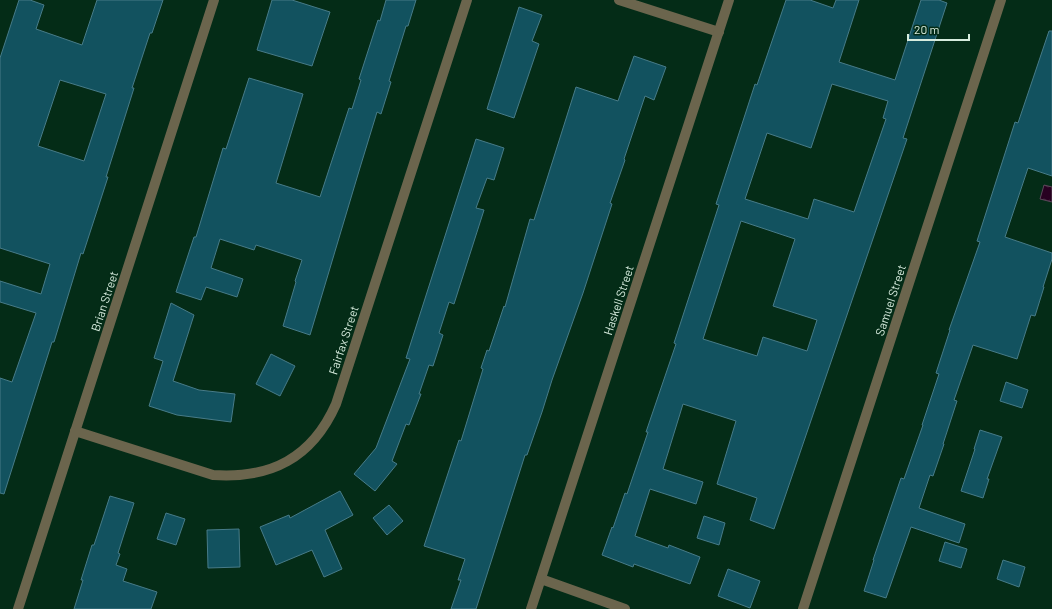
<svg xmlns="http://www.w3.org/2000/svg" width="1052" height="609" font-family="Barlow,sans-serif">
<defs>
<pattern id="water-ripples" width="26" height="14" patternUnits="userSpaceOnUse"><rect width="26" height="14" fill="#280121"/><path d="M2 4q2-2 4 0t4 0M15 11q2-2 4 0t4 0" fill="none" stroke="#462641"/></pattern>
</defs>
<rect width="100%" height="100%" fill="#042c17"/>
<path fill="url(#water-ripples)" stroke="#5c485a" d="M1044 185 1052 187V202L1040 199Z"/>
<g fill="#12525f" stroke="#477b88" fill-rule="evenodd">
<path d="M19 0H30L44 5 36 29 82 45 97 0H163L152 33H150L132 88H134L106 177H108L83 254 81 253 54 342H52L4 494 0 493V378L12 382 36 313 0 302V281L41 294 50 264 0 248V58ZM60 80 106 94 84 161 38 146Z"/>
<path d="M272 0H292L330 12 312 66 257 50Z"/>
<path d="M386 0H416L408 26H406L389 81 391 82 381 114 377 112 359 171 310 335 283 326 296 282 295 281 302 260 256 245 254 250 220 239 211 268 243 279 237 297 206 287 201 300 176 292 194 237H196L223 148 226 149 249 78 303 94 276 183 320 197 349 108 352 109 361 80 359 79 378 20 380 21Z"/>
<path d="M786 0H810L833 8 836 0H859L839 62 895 80 921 0H939L947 3 903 138 907 139 774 529 750 520 757 498 717 484 736 421 683 404 663 469 703 482 696 504 650 489 635 536 668 548 669 545 700 557 690 584 634 564 633 567 602 555 612 527 613 528 625 493 627 494 648 432H646L676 344 674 343 719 205 716 204 755 84 757 85ZM832 84 888 101 883 118 886 119 854 212 814 199 808 219 745 199 767 133 811 148ZM741 221 795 239 773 306 817 320 807 351 763 337 757 356 703 339Z"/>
<path d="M519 7 542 15 532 41 539 44 514 118 487 109Z"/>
<path d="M1049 31H1052V176L1028 168 1005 237 1052 253V259L1043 287H1044L1035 316 1031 315 1017 359 973 345 954 400 957 401 943 444H944L933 476 930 475 919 508 965 524 959 543 911 527 886 598 864 591 874 560H873L901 478 904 479 923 425H922L939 374 936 373 950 330H949L980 242 977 241 1015 122 1018 123Z"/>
<path d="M634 56 666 67 654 100 645 96 624 159 625 160 610 203 612 204 583 293 552 380 542 412 527 455H525L476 609H451L461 580H458L465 559 424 546 459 440 461 441 483 369 481 368 487 350 489 351 504 306 505 307 530 219 534 220 576 87 618 101Z"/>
<path d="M476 139 504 148 494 180 487 178 476 208 484 210 454 304 449 302 439 333 443 335 433 366 429 365 419 394H421L409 425 406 424 392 461 397 464 375 491 354 474 376 448 410 359 406 358Z"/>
<path d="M171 303 194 315 173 381 199 390 235 394 231 422 177 415 149 406 163 361 154 358Z"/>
<path d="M271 354 295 366 280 396 256 384Z"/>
<path d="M1006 382 1028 390 1022 408 1000 401Z"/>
<path d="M980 430 1002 437 987 479H989L983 498 961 491 975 449H974Z"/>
<path d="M340 491 353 515 325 530 342 569 324 577 312 550 276 565 260 527 289 515 290 518Z"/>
<path d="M110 496 134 503 118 553 120 554 116 565 127 569 123 581 157 592 151 609H74L83 580H81L92 545H94Z"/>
<path d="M389 505 403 521 387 535 373 518Z"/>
<path d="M166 513 185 519 176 545 157 539Z"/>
<path d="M704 516 725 523 719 545 697 538Z"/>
<path d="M239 529 240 567 208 568 207 530Z"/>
<path d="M945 542 967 549 961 568 939 561Z"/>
<path d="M1003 560 1025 567 1019 587 997 579Z"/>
<path d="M728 569 760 581 750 608 718 596Z"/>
</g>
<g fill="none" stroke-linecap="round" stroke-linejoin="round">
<g stroke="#6b654d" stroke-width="10">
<path d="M619 0 719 32"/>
<path d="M75 431 213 475C271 479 312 458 336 404L467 0"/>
<path d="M541 579 625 609"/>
<path d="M18 609 214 0"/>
<path d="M531 609 729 0"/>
<path d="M803 609 1001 0"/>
</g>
</g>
<g text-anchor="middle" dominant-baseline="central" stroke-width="3" stroke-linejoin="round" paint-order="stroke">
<g font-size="12" fill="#d7ecde" stroke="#042c17">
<text transform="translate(618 300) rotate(-72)">Haskell Street</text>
<text transform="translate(890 300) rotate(-72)">Samuel Street</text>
<text transform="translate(104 301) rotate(-72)">Brian Street</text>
<text transform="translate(343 340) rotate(-72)">Fairfax Street</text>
</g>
</g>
<path d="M908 34v6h61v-6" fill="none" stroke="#d7ecde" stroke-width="2"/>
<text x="914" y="34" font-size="12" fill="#d7ecde" stroke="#042c17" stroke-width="3" paint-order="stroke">20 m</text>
</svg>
